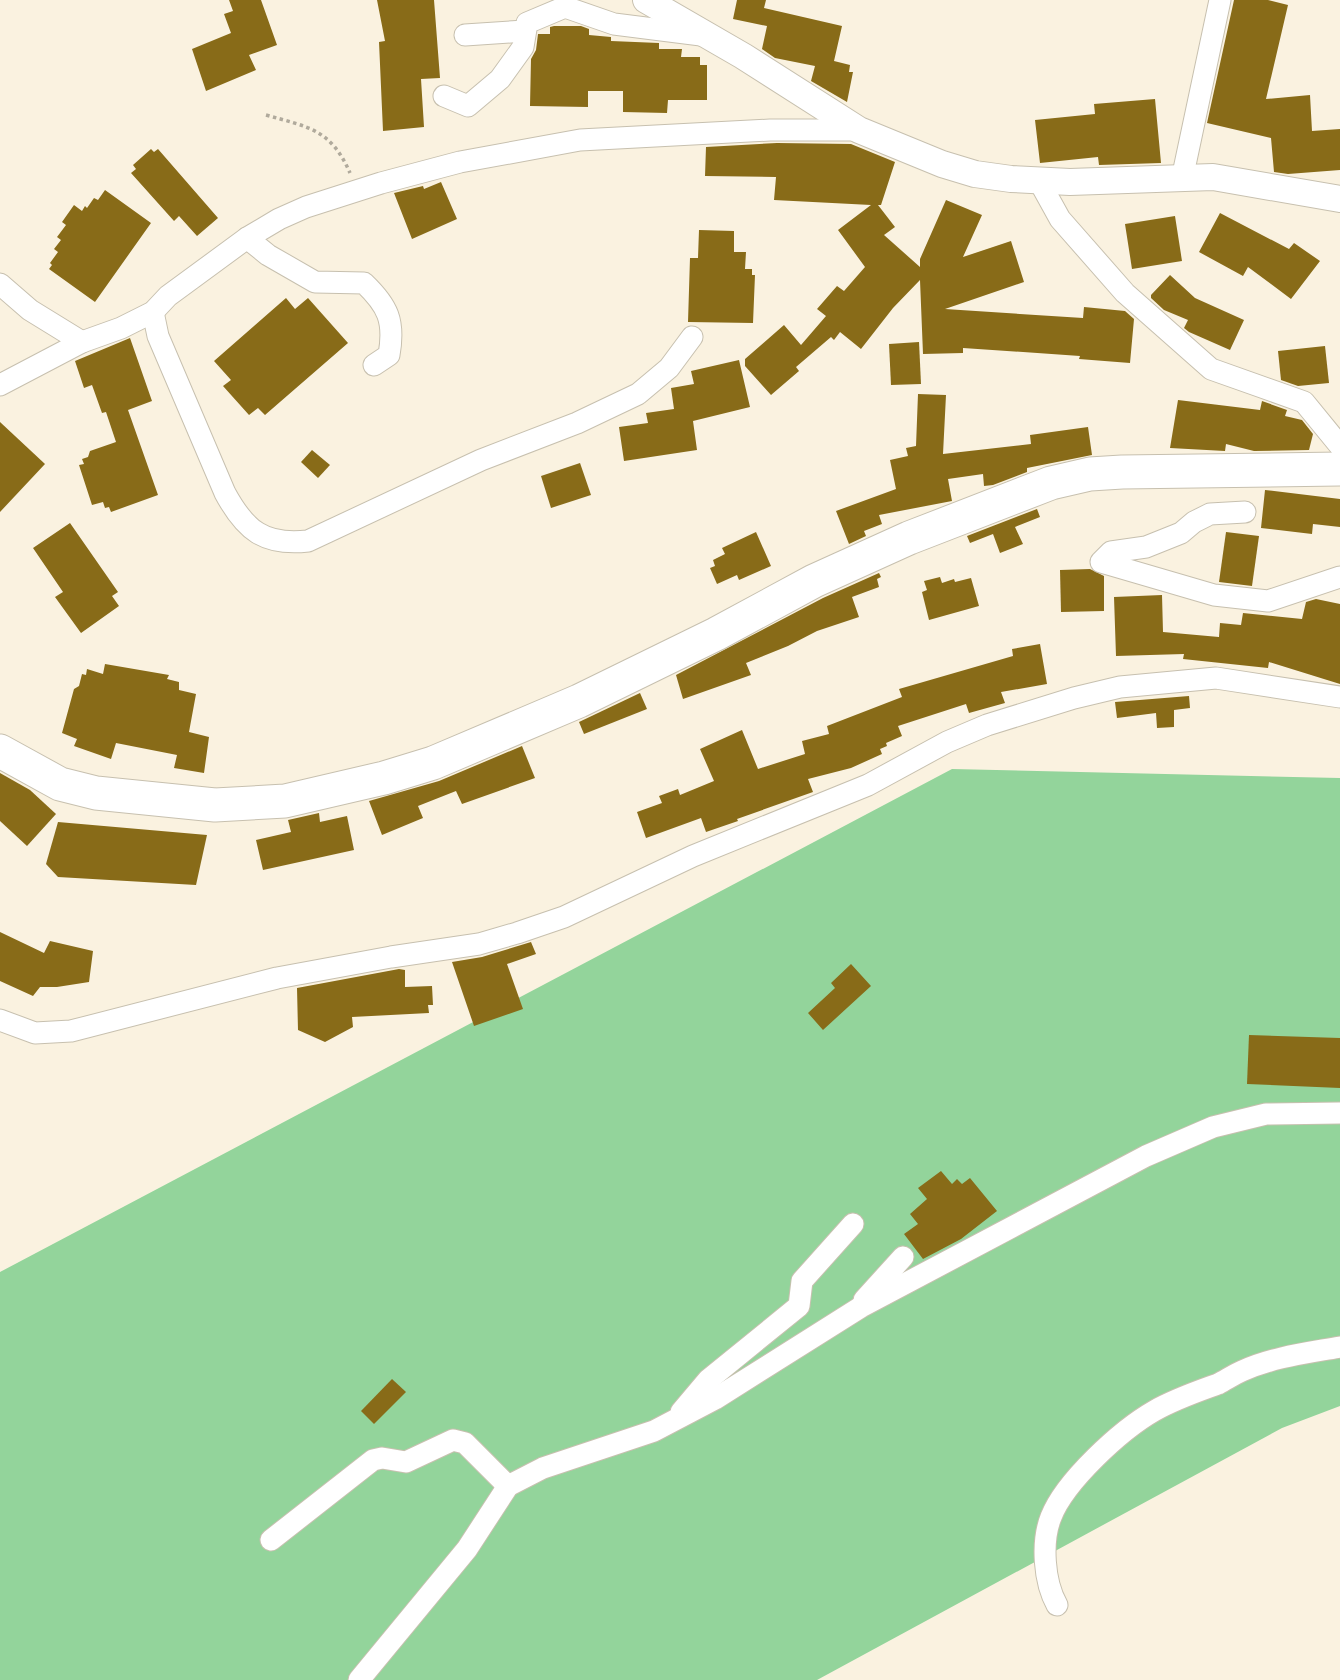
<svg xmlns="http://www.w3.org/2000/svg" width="1340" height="1680" font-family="'IBM Plex Sans',sans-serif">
<rect width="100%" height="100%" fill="#faf2e0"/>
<path fill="#93d49b" d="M952 769 1340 778V1406L1282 1428 817 1680H0V1272Z"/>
<g fill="#886b18">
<path d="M229 0H261L277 45 249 55 256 70 206 91 192 49 231 33 224 14 233 11Z"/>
<path d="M377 0H434L440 78 421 79 424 127 383 131 379 42 385 41Z"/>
<path d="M737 0H766L764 8 842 26 834 61 850 65 849 72H853L847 102 811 81 815 66 775 58 762 49 767 26 733 19Z"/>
<path d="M1234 0H1268L1288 5 1266 99 1310 95 1312 131 1340 129V170L1288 174 1274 172 1271 138 1207 123Z"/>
<path d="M554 26H581L589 29V35L611 37V41L659 43V49H682L681 57H700V65H707V100H668L667 113 623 112V91H588V107L530 106 531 59 536 50 538 34H550V27Z"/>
<path d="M1155 99 1161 163 1099 165 1098 157 1040 163 1035 120 1095 114 1094 104Z"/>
<path d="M777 143 851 144 895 162 881 205H878L895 227 884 235 920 267V259L946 200 982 215 963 257 1011 241 1024 282 945 309 1083 318 1084 307 1125 311 1134 319 1130 363 1079 359 1080 356 963 348V353L923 354 920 280 893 308 861 349 840 332 834 340 831 337 796 367 799 371 771 395 745 366V359L784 325 801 345 826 316 817 309 837 286 844 291 865 267 838 230 871 205 774 200 776 177 705 176 706 147Z"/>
<path d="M151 149 154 152 158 149 218 218 197 236 179 216 174 221 131 173 136 169 133 165Z"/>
<path d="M441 182 457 219 412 239 394 193 423 186 424 189Z"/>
<path d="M105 190 151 223 95 302 49 269 52 265 50 263 58 252 54 249 61 240 57 237 66 225 62 222 74 205 82 211 85 206 87 208 94 198 98 200Z"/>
<path d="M1220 213 1289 249 1294 243 1320 261 1291 299 1248 267 1243 276 1199 252Z"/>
<path d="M1175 216 1182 261 1132 269 1125 224Z"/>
<path d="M699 230 734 231V252H746L745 269H752V275H755L753 323 688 322 690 258H698Z"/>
<path d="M1170 275 1195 298 1244 320 1230 350 1189 332 1184 328 1188 320 1164 310 1151 298V295Z"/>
<path d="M286 298 295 309 308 298 348 343 265 415 258 408 249 415 223 386 231 380 214 361Z"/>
<path d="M130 338 152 401 128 410 158 495 111 512 109 507 105 508 103 502 92 505 79 465 84 464 82 459 88 457 90 451 116 442 106 412 102 413 92 385 84 388 75 361Z"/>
<path d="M919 342 921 384 891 385 889 344Z"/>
<path d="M1325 346 1329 383 1298 386 1281 380 1278 351Z"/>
<path d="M739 360 750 407 693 421 697 450 624 461 619 427 648 423 646 413 674 409 671 388 694 384 691 371Z"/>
<path d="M918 394 946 395 943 454 1031 444 1030 435 1088 427 1092 455 1027 468V472L993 485 984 486 983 474 948 479 952 501 879 515 882 524 864 531 866 536 849 544 836 511 896 489 890 460 908 456 906 448 916 446Z"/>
<path d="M1178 400 1260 410 1262 401 1287 410 1285 416 1302 420 1313 434 1309 450 1254 451 1226 444 1225 451 1170 448Z"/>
<path d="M0 422 45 464 0 512Z"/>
<path d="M312 450 330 465 318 478 301 462Z"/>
<path d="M580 463 591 495 551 508 541 476Z"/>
<path d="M1265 490 1340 499V527L1313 524 1312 534 1261 528Z"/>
<path d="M1037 509 1040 517 1015 527 1023 544 1000 553 993 534 970 543 967 536Z"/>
<path d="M70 523 118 592 112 596 119 606 81 633 55 597 63 592 33 548Z"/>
<path d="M756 532 771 566 739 580 737 575 717 584 710 568 715 566 713 560 725 554 722 548Z"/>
<path d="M1226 532 1259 536 1252 586 1219 582Z"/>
<path d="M1090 569 1104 576V611L1061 612 1060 570Z"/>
<path d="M879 573 881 577 877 579 879 587 852 597 859 617 817 631 788 646 746 663 751 675 683 699 676 675 823 598Z"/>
<path d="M940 577 942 583 954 579 955 582 971 578 979 606 929 620 922 592 927 590 924 581Z"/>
<path d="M1162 595 1163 632 1219 637 1220 623 1241 625 1243 613 1302 619 1306 602 1316 599 1340 604V684L1269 662 1268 668 1183 659 1184 654 1116 656 1114 597Z"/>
<path d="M1040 644 1047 684 1001 692 1005 703 969 713 966 704 898 726 902 736 886 743 887 746 880 749 882 754 851 768 808 779 813 792 737 819 738 821 706 832 701 818 646 838 637 812 662 803 659 796 678 789 680 795 714 781 700 749 742 730 758 769 805 754 802 741 829 734 827 726 902 697 899 689 1013 656 1012 649Z"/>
<path d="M105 664 169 675 167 679 179 682V690L196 694 189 732 209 737 204 773 174 768 177 755 116 743 111 759 74 746 77 739 62 733 74 689 79 686 82 674 86 675 87 669 103 674Z"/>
<path d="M640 693 647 709 584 734 579 722Z"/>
<path d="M1189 696 1190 708 1174 710V727L1157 728 1156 713 1117 718 1115 702Z"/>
<path d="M522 746 535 778 462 804 456 791 418 806 423 818 382 835 369 801 439 781Z"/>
<path d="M0 773 30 790 56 814 27 846 0 821Z"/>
<path d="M319 813 320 822 347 816 354 850 263 870 256 840 291 832 288 820Z"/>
<path d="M58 822 207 835 196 885 58 877 46 864Z"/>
<path d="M0 932 44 953 50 941 93 951 89 982 57 987H40L33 996 0 981Z"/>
<path d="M531 942 536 954 507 964 523 1009 474 1026 452 962 482 957Z"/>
<path d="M851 964 871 986 823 1030 808 1013 835 988 831 983Z"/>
<path d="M399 969 405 970V987L432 986 433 1005H428L429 1013 352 1017 353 1027 325 1042 298 1030 297 988Z"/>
<path d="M1249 1035 1340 1038V1088L1247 1084Z"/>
<path d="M941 1171 952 1184 957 1179 962 1184 970 1178 997 1211 961 1239 923 1259 904 1234 918 1224 910 1214 927 1199 918 1188Z"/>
<path d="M392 1379 406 1392 374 1424 361 1411Z"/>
</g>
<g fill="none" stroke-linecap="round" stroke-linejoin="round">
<defs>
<g id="minor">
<path d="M465 35 525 31"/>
<path d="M444 96 468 106 500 79 523 47 527 23 565 7 614 24 701 35"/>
<path d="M1182 179 1220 0"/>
<path d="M1039 181 1060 219 1125 293 1211 369 1304 402 1340 446"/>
<path d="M247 238 268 255 315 282 364 283C388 306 395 321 389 355L374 365"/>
<path d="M0 284 30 310 82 342"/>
<path d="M153 312 158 336 225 493C245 530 264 546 308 541L481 460 577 423 638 394 669 368 692 337"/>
<path d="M0 385 82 342 121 328 153 312 168 296 247 238 279 219 306 207 381 183 460 162 580 140 770 130H859"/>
<path d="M1245 512 1210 514 1194 522 1181 533 1146 547 1111 552 1101 562 1214 595 1268 601 1340 577"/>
<path d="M0 1020 35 1033 71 1031 277 978 391 957 479 944 517 933 564 917 693 856 868 785 947 742 987 725 1074 698 1120 687 1216 678 1340 697"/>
<path d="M864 1300 903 1257"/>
<path d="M681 1412 708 1380 799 1306 802 1281 853 1224"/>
<path d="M271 1540 373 1460 382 1458 406 1462 453 1440 465 1443 508 1486"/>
<path d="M1057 1605C1044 1582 1041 1542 1051 1517 1065 1481 1121 1430 1154 1411 1175 1399 1196 1392 1218 1384 1226 1380 1233 1375 1242 1371 1273 1357 1307 1353 1340 1347"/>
<path d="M359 1680 467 1549 508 1486 543 1468 654 1431 715 1399 861 1307 1146 1156 1213 1127 1266 1114 1340 1113"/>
</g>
<path id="tertiary" d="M646 0 743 56 859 130 942 164 975 174 1011 179 1070 182 1213 177 1340 199"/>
<path id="primary" d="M0 751 60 784 96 793 215 805 285 801 384 778 433 763 579 701 716 634 814 581 909 538 1051 483 1090 474 1122 472 1340 469"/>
</defs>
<use href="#minor" stroke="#c7c0af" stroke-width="23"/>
<use href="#tertiary" stroke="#c7c0af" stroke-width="28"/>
<use href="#primary" stroke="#c7c0af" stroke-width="35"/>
<path stroke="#b0aa9c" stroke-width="3.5" stroke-dasharray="3.5 3.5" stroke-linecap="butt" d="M266 115C308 127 331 129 350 173"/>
<use href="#minor" stroke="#fff" stroke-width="21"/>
<use href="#tertiary" stroke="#fff" stroke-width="26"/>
<use href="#primary" stroke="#fff" stroke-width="33"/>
</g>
</svg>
